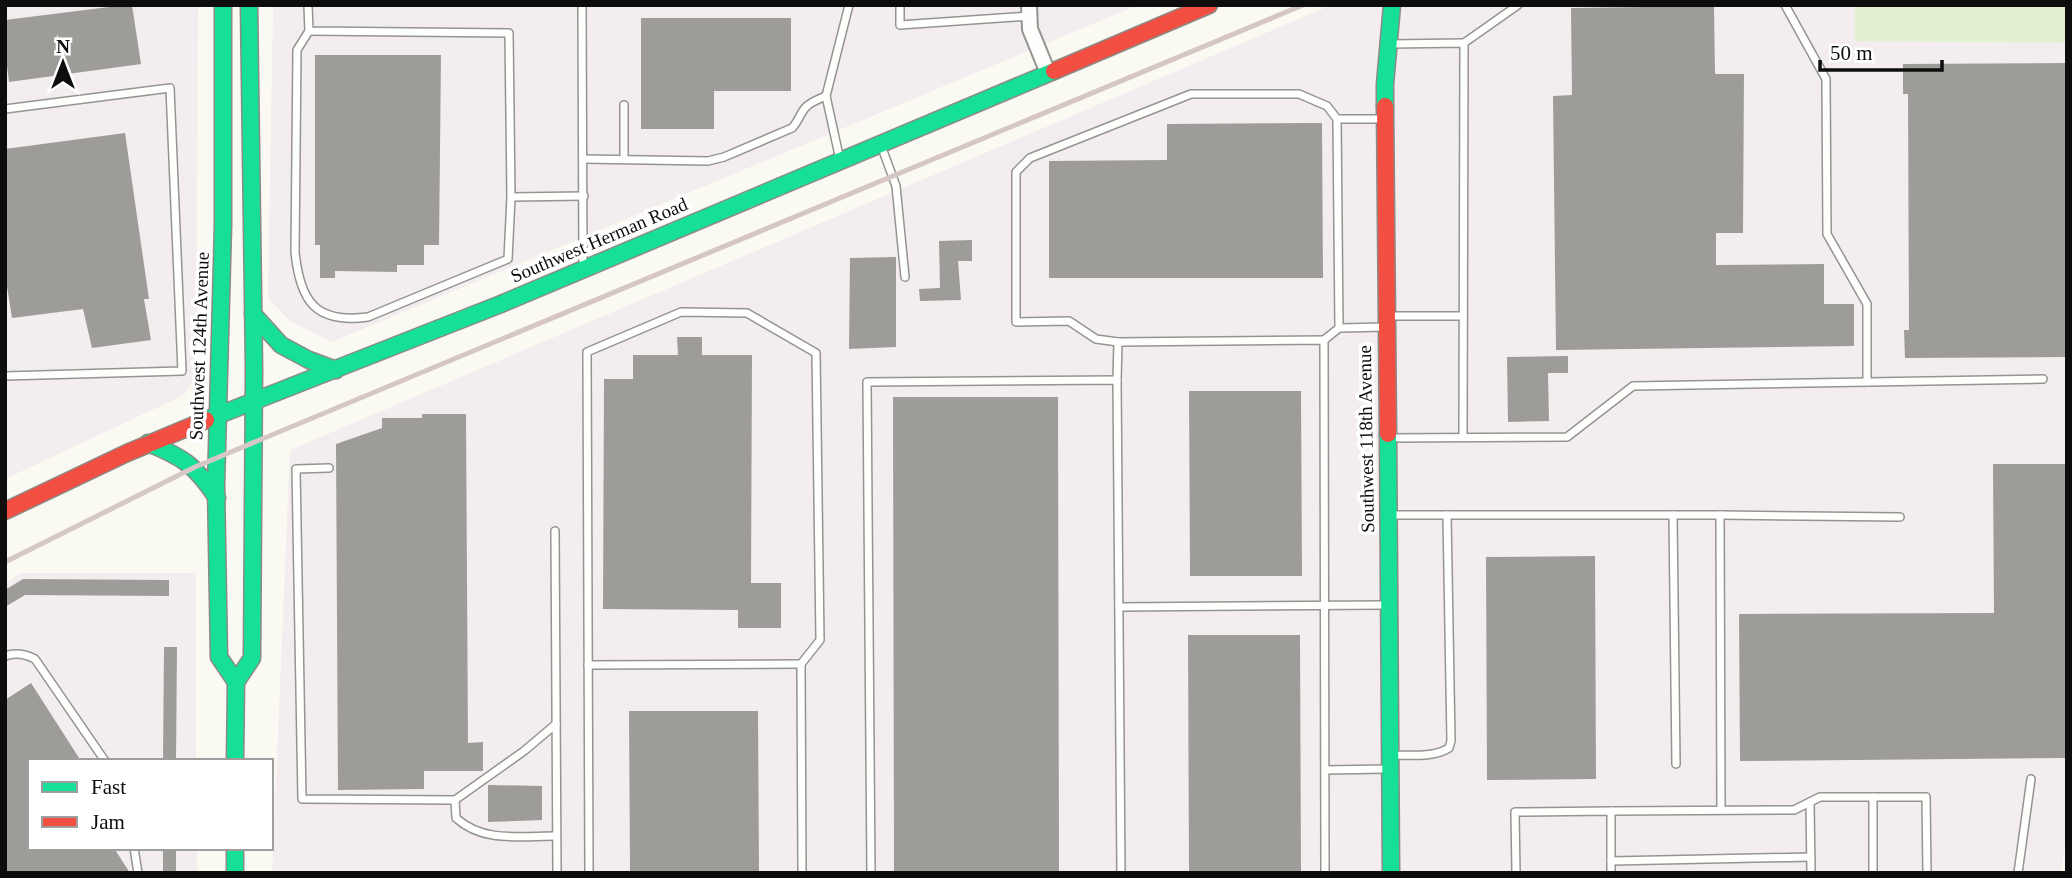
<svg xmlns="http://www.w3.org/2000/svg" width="2072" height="878" font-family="'Times New Roman',serif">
<rect width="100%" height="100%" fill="#fbfaf2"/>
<g fill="#f3edef">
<path d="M5 5H198L197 377 182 396 5 479Z"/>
<path d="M273 5H1138L332 342 290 321 268 298Z"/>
<path d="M1331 5H1855L1856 41 2067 43V825L2064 855 2060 873H272L290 450Z"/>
<path d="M21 573H196V761H30V848H197V873H5V583Z"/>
</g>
<path fill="#e1f1d2" d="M1855 5H2067V43L1855 41Z"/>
<g fill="#9e9c98">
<path d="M125 5H132L141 64 9 82 5 50V20Z"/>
<path d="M1714 6 1715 74H1744L1743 233H1716V265L1824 264V304H1854V346L1556 350 1553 96 1572 95 1571 8Z"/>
<path d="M641 18H791V91H714V129H641Z"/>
<path d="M315 55H441L439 245H424V265H397V272L335 271V278H320V245H315Z"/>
<path d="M2067 63V357L1905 358 1904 330H1909L1908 94H1903V64Z"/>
<path d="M1322 123 1323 278H1049V161L1167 160V124Z"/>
<path d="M125 133 149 299H144L151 340 92 348 83 309 12 318 5 274V149Z"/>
<path d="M972 240V261H958L961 300 920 301 919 289 940 288 939 241Z"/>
<path d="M896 257V347L849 349 850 258Z"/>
<path d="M677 337H702V355H752L751 583H781V628H738V610L603 609 604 379H633V355H678Z"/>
<path d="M1568 356V373H1548L1549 421 1508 422 1507 357Z"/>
<path d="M1189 391H1301L1302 576H1190Z"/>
<path d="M893 397H1058L1059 873H894Z"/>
<path d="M422 414H466L468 743 483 742V771H424V789L338 790 336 444 382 428V418H422Z"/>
<path d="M1993 464H2067V758L1740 761 1739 614 1994 613Z"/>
<path d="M1595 556 1596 779 1487 780 1486 557Z"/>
<path d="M23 579 169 580V596L25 595 5 607V590Z"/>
<path d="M1188 635H1300L1301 873H1189Z"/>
<path d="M164 647H177L176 761H163Z"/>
<path d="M31 683 81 761H30V848H114L130 873H5V700Z"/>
<path d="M629 711H758L759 873H630Z"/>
<path d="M488 785 542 786V820L488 822Z"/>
<rect x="163" y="848" width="13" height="25"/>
</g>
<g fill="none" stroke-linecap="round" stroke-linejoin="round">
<defs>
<g id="lane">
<path d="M308 5 309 31 509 33 511 197 584 196"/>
<path d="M582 5 583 269"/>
<path d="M900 5V25L1029 16"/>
<path d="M1785 5 1826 79 1827 234 1867 304V382"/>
<path d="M309 31 297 50 295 252C300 301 315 324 368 317L508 259 511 197"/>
<path d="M1464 43 1518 5"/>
<path d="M1389 44 1464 43 1463 437"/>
<path d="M624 105V159"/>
<path d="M5 109 170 88 182 371 5 376"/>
<path d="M1337 119H1385"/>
<path d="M882 148 896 186 905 277"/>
<path d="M583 159 708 161 724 157 792 128C798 122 800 114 805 108 810 102 819 99 826 96"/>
<path d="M840 160 826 96 849 5"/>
<path d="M1387 316H1463"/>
<path d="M1324 340 1339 328 1386 327"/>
<path d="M1117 380 1118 342"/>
<path d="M1388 438 1567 437 1633 386 2043 379"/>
<path d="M329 468 296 469 302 799 455 800 456 818C483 843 522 836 556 836"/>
<path d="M1390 515H1720L1721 810"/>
<path d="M1673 515 1676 764"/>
<path d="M1720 515 1900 517"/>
<path d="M555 531 557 873"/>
<path d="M1119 607 1387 605"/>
<path d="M5 656C16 652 25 654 35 659L105 761"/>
<path d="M588 665 801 664"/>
<path d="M1391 755C1410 755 1433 758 1449 748L1451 741 1447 515"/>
<path d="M1325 770 1387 769"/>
<path d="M1873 797H1926L1927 873"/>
<path d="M455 800 524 751 556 724"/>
<path d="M1810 802 1811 873"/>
<path d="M1611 811 1794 810 1820 797H1873V873"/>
<path d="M134 848 138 873"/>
<path d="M1611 861 1811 857"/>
<path d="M589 873 587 352 681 312 747 313 816 353 820 640 801 664 802 873"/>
<path d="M871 873 867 382 1117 380 1121 873"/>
<path d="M1325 873 1324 340 1118 342 1096 339 1069 321 1016 322V172L1030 158 1191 94H1299L1327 106 1337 119 1339 328"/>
<path d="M1516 873 1515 812 1611 811V873"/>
<path d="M2018 873 2031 779"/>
</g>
<path id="street" d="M1029 5 1030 29 1048 73"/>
<g id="fast">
<path d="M223 5V225L216 485 219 657 236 682"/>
<path d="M1385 106V84L1392 5"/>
<path d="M253 314 281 345 309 360 336 370"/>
<path d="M206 420 501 304 1054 71"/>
<path d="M1388 434 1391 873"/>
<path d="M148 443C183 457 196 466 217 498"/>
<path d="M235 761 236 682 252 658 254 369 249 5"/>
<path d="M235 848V873"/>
</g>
<g id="jam">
<path d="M1054 71 1209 5"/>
<path d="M1385 106 1388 434"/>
<path d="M5 511 127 453 206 420"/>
</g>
</defs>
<use href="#lane" stroke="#949490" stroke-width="10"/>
<use href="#street" stroke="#949490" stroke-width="18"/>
<use href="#fast" stroke="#8b8a87" stroke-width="19"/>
<use href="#jam" stroke="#8b8a87" stroke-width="19"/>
<use href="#lane" stroke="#fefefd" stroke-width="7"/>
<use href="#street" stroke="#fefefd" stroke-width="14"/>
<use href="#fast" stroke="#16e098" stroke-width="16"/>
<use href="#jam" stroke="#f24e42" stroke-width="16"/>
<path stroke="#d7c7c4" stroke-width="5" d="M5 562 195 467 1303 5"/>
</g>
<g text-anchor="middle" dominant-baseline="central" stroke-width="7" stroke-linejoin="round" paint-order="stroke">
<g font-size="19" fill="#0d0d0d" stroke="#fff">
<text transform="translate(599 240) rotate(-23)">Southwest Herman Road</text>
<text transform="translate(199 346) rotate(-88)">Southwest 124th Avenue</text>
<text transform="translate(1366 439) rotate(-91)">Southwest 118th Avenue</text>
</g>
</g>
<rect width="2072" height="878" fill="none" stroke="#0d0d0d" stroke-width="14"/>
<rect x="28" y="759" width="245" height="91" fill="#ffffff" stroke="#9e9e9e" stroke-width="2"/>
<rect x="42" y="782" width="35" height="10" fill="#16e098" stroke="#9e9e9e" stroke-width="2"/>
<text x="91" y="794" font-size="21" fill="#0d0d0d">Fast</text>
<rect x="42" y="817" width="35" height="10" fill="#f24e42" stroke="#9e9e9e" stroke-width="2"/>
<text x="91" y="829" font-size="21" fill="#0d0d0d">Jam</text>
<g transform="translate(63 63)" stroke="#ffffff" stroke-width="5" paint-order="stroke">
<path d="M0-5L12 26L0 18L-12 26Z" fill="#0d0d0d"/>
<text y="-10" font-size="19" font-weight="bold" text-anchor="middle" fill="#0d0d0d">N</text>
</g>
<path d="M1820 60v10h122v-10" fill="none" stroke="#0d0d0d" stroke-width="3.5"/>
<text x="1830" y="60" font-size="21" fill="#0d0d0d" stroke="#ffffff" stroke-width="5" paint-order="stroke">50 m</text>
</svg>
